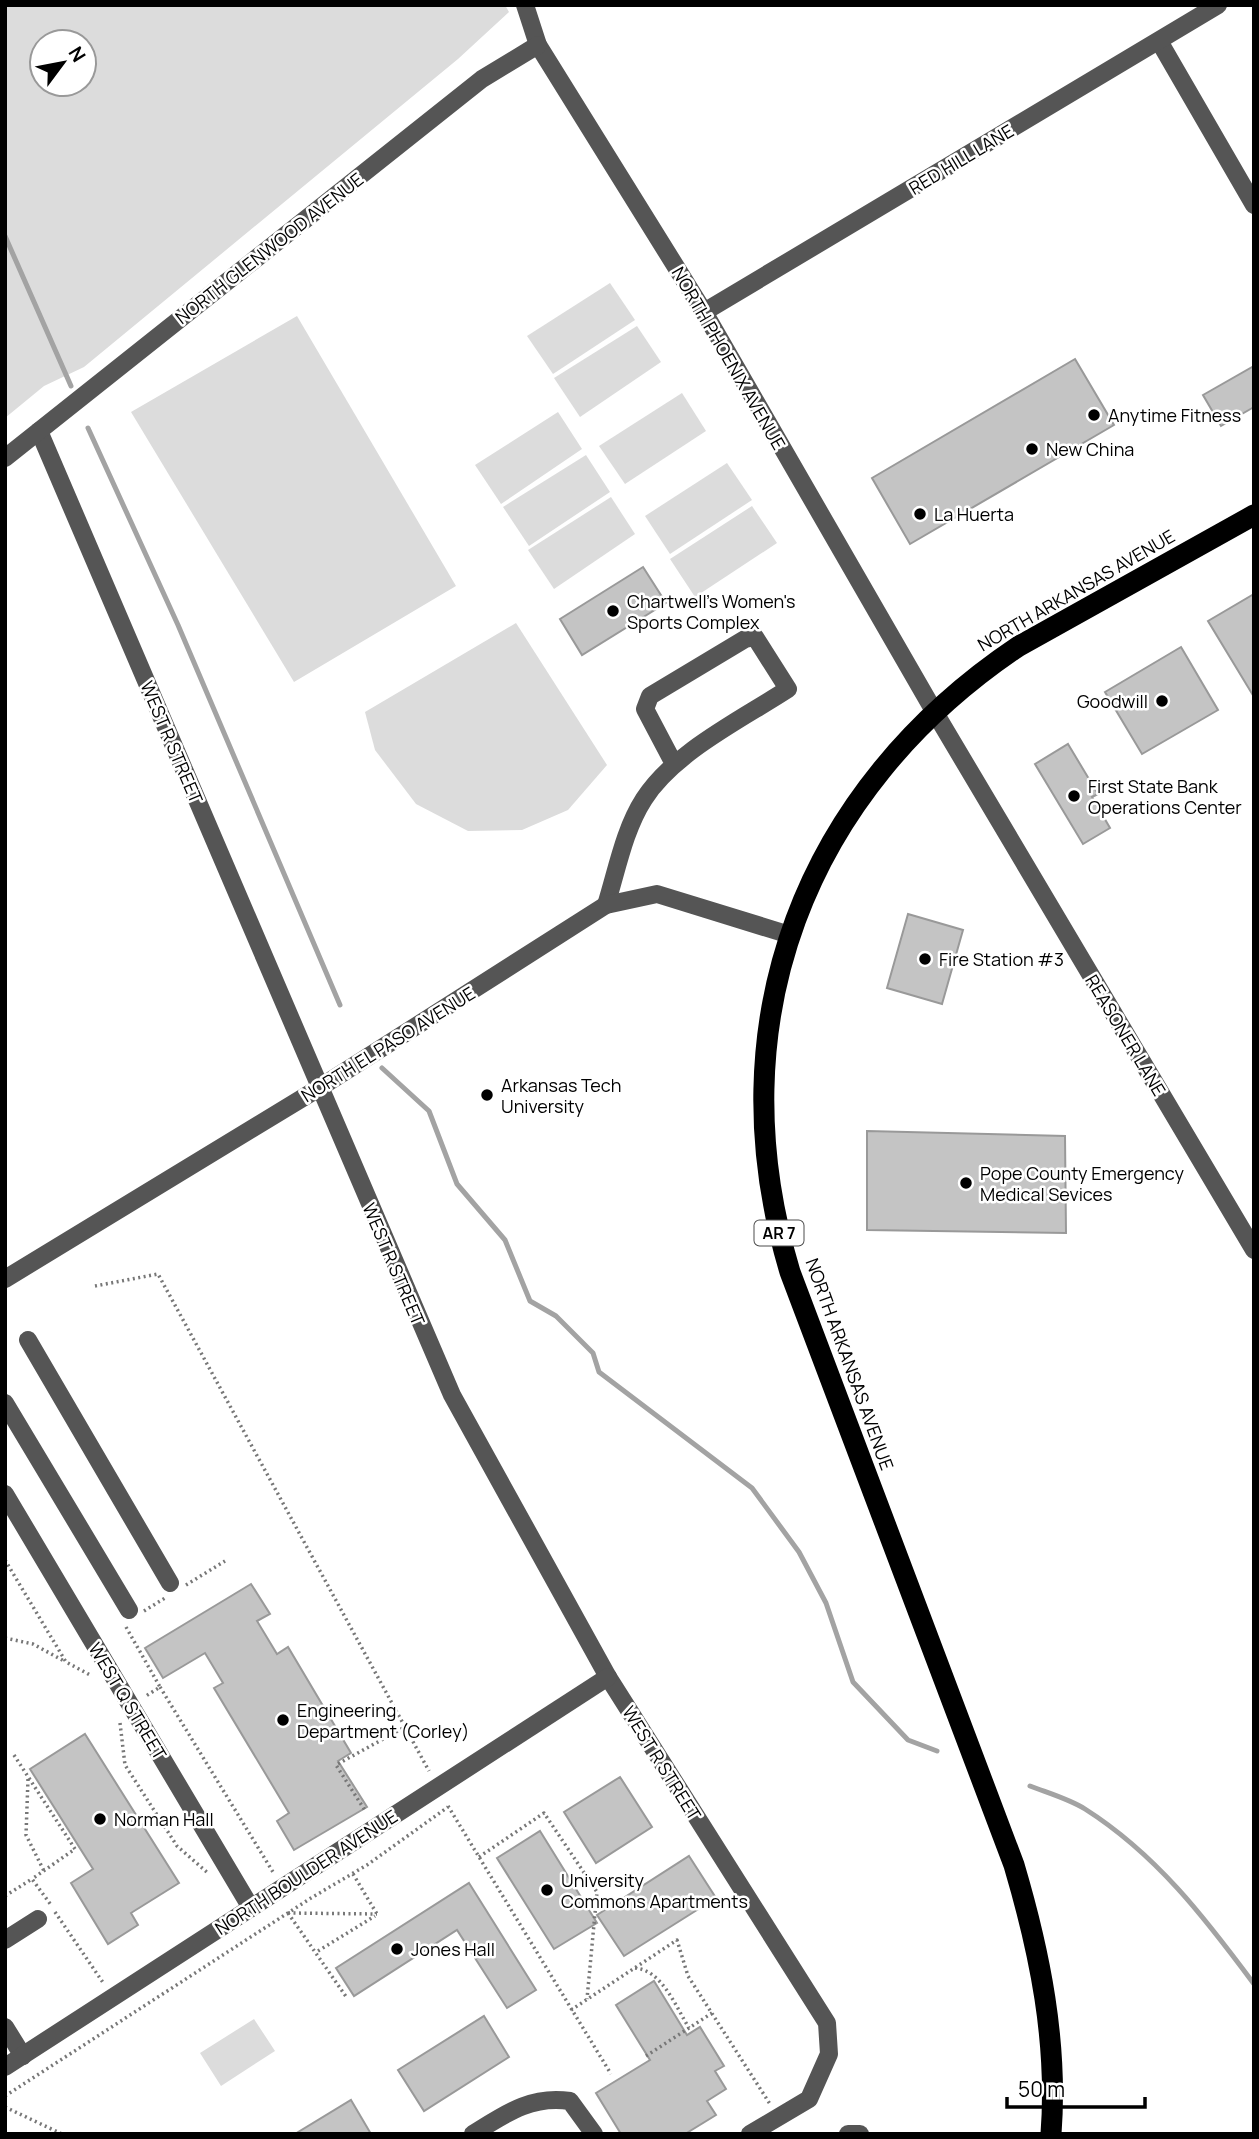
<svg xmlns="http://www.w3.org/2000/svg" width="1259" height="2139" font-family="Manrope,sans-serif">
<rect width="100%" height="100%" fill="#fff"/>
<g fill="#dcdcdc" fill-rule="evenodd">
<path d="M5 5H505L509 12 458 59 84 367 44 386 5 418ZM84 42V84H42V42Z"/>
<path d="M610 283 635 320 553 374 527 336Z"/>
<path d="M297 316 456 586 294 682 131 412Z"/>
<path d="M637 326 661 362 580 417 554 378Z"/>
<path d="M682 393 706 431 625 484 599 446Z"/>
<path d="M558 412 582 449 501 504 475 465Z"/>
<path d="M586 455 610 492 529 546 503 507Z"/>
<path d="M727 463 752 500 670 554 645 516Z"/>
<path d="M611 497 635 534 554 589 528 550Z"/>
<path d="M752 506 777 543 695 597 670 559Z"/>
<path d="M516 623 607 765 568 810 522 830 468 831 416 804 375 750 365 712Z"/>
<path d="M254 2019 275 2051 221 2086 200 2053Z"/>
</g>
<g fill="none" stroke-linecap="round" stroke-linejoin="round">
<g stroke="#a3a3a3" stroke-width="5">
<path d="M5 236 71 386"/>
<path d="M88 428 178 625 340 1005"/>
<path d="M382 1068 429 1111 457 1184 505 1240 530 1301 556 1316 593 1353 599 1372 752 1488 799 1552 826 1603 853 1682 908 1740 937 1751"/>
<path d="M1030 1786C1048 1793 1069 1799 1085 1809 1156 1854 1205 1918 1254 1984"/>
</g>
</g>
<g fill="#c4c4c4" stroke="#999" stroke-width="2">
<path d="M1075 359 1114 425 910 544 872 478Z"/>
<path d="M1254 366V407L1221 426 1203 395Z"/>
<path d="M643 567 666 603 582 655 560 619Z"/>
<path d="M1254 594V697L1208 621Z"/>
<path d="M1181 647 1218 710 1142 754 1105 692Z"/>
<path d="M1068 744 1098 794 1092 797 1110 828 1083 844 1035 764Z"/>
<path d="M908 914 963 930 942 1004 887 988Z"/>
<path d="M867 1131 1065 1136 1066 1233 867 1230Z"/>
<path d="M251 1584 270 1614 257 1621 277 1654 288 1647 351 1753 338 1761 367 1807 294 1850 277 1821 289 1813 214 1688 223 1683 205 1653 163 1678 145 1648Z"/>
<path d="M85 1734 179 1883 131 1913 138 1925 108 1944 71 1883 93 1869 30 1769Z"/>
<path d="M620 1777 652 1827 596 1863 564 1812Z"/>
<path d="M540 1831 597 1923 554 1949 497 1858Z"/>
<path d="M689 1856 716 1898 624 1956 597 1915Z"/>
<path d="M469 1883 536 1990 507 2008 457 1930 354 1996 336 1968Z"/>
<path d="M654 1981 687 2035 700 2027 724 2066 715 2071 726 2089 707 2101 716 2115 685 2134H621L596 2093 650 2060 616 2005Z"/>
<path d="M484 2016 509 2057 424 2111 398 2070Z"/>
<path d="M351 2100 371 2134H295Z"/>
</g>
<g fill="none" stroke-linecap="round" stroke-linejoin="round">
<g stroke="#777" stroke-width="3.5" stroke-dasharray="2 3.5" stroke-linecap="butt">
<path d="M95 1286 158 1274 405 1727 336 1765 366 1812"/>
<path d="M5 1560 66 1662 92 1676"/>
<path d="M186 1585 225 1561"/>
<path d="M144 1611 165 1598"/>
<path d="M126 1627 160 1687 146 1696"/>
<path d="M5 1638 33 1644 64 1661"/>
<path d="M160 1687 273 1872"/>
<path d="M120 1723 125 1765 177 1846 209 1874"/>
<path d="M405 1727 429 1771"/>
<path d="M14 1755 75 1849 32 1879"/>
<path d="M28 1779 26 1835 44 1871"/>
<path d="M448 1806 611 2074"/>
<path d="M479 1857 544 1813 597 1892 587 1999"/>
<path d="M353 1874 377 1914"/>
<path d="M5 1896 32 1879 51 1905"/>
<path d="M55 1912 104 1984"/>
<path d="M288 1913 347 1998"/>
<path d="M288 1913 377 1914"/>
<path d="M318 1951 375 1916"/>
<path d="M635 1968C662 1970 676 2007 689 2028"/>
<path d="M571 2010 677 1940 688 1976 770 2104"/>
<path d="M646 2056 712 2013"/>
<path d="M5 2096 311 1898 367 1865 448 1807"/>
<path d="M5 2107 62 2134"/>
</g>
<g stroke="#555" stroke-width="18">
<path d="M525 5 538 45 704 312 934 711 1254 1250"/>
<path d="M1159 41 1254 205"/>
<path d="M704 312 1218 5"/>
<path d="M39 431 452 1395 608 1677 827 2023 829 2054 809 2099 750 2134"/>
<path d="M5 458 482 79 538 45"/>
<path d="M606 905C617 870 624 830 644 799 674 752 742 719 788 689L755 637 745 639 650 696 645 709 674 764"/>
<path d="M5 1279 319 1088 606 905 657 894 790 935"/>
<path d="M28 1340 170 1583"/>
<path d="M5 1403 129 1610"/>
<path d="M5 1494 251 1908"/>
<path d="M5 1940 38 1919"/>
<path d="M5 2027 23 2056"/>
<path d="M5 2067 608 1677"/>
<path d="M473 2134C505 2114 531 2095 570 2101L594 2134"/>
<path d="M848 2134H860"/>
</g>
<path stroke="#000" stroke-width="21" d="M1051 2134C1058 2042 1040 1953 1014 1865L790 1272C715 1023 804 790 1019 646L1254 515"/>
</g>
<g fill="#000" stroke="#fff" stroke-width="2.5">
<circle cx="1094" cy="415" r="7"/>
<circle cx="1032" cy="449" r="7"/>
<circle cx="920" cy="514" r="7"/>
<circle cx="613" cy="611" r="7"/>
<circle cx="1162" cy="701" r="7"/>
<circle cx="1074" cy="796" r="7"/>
<circle cx="925" cy="959" r="7"/>
<circle cx="487" cy="1095" r="7"/>
<circle cx="966" cy="1183" r="7"/>
<circle cx="283" cy="1720" r="7"/>
<circle cx="100" cy="1819" r="7"/>
<circle cx="547" cy="1890" r="7"/>
<circle cx="397" cy="1949" r="7"/>
</g>
<g text-anchor="middle" dominant-baseline="central" stroke-width="5" stroke-linejoin="round" paint-order="stroke">
<rect fill="#fff" stroke="#4c4c4c" stroke-width="2" x="754.5" y="1220.5" width="49" height="25" rx="5"/>
<g font-size="16" font-weight="bold" fill="#000">
<text x="779" y="1233">AR 7</text>
</g>
<g font-size="18" fill="#000" stroke="#fff">
<text transform="translate(961 159) rotate(-31)">RED HILL LANE</text>
<text transform="translate(269 248) rotate(-38)">NORTH GLENWOOD AVENUE</text>
<text transform="translate(729 358) rotate(60)">NORTH PHOENIX AVENUE</text>
<text transform="translate(1076 590) rotate(-30)">NORTH ARKANSAS AVENUE</text>
<text transform="translate(172 742) rotate(67)">WEST R STREET</text>
<text transform="translate(1126 1035) rotate(59)">REASONER LANE</text>
<text transform="translate(388 1044) rotate(-32)">NORTH EL PASO AVENUE</text>
<text transform="translate(394 1264) rotate(67)">WEST R STREET</text>
<text transform="translate(850 1364) rotate(70)">NORTH ARKANSAS AVENUE</text>
<text transform="translate(128 1701) rotate(59)">WEST Q STREET</text>
<text transform="translate(662 1763) rotate(58)">WEST R STREET</text>
<text transform="translate(306 1872) rotate(-33)">NORTH BOULDER AVENUE</text>
</g>
<g font-size="18" fill="#000" stroke="#fff" text-anchor="start">
<text x="1108" y="415">Anytime Fitness</text>
<text x="1046" y="449">New China</text>
<text x="934" y="514">La Huerta</text>
<text x="627" y="601">Chartwell's Women's<tspan x="627" dy="21">Sports Complex</tspan></text>
<text x="1148" y="701" text-anchor="end">Goodwill</text>
<text x="1088" y="786">First State Bank<tspan x="1088" dy="21">Operations Center</tspan></text>
<text x="939" y="959">Fire Station #3</text>
<text x="501" y="1085">Arkansas Tech<tspan x="501" dy="21">University</tspan></text>
<text x="980" y="1173">Pope County Emergency<tspan x="980" dy="21">Medical Sevices</tspan></text>
<text x="297" y="1710">Engineering<tspan x="297" dy="21">Department (Corley)</tspan></text>
<text x="114" y="1819">Norman Hall</text>
<text x="561" y="1880">University<tspan x="561" dy="21">Commons Apartments</tspan></text>
<text x="411" y="1949">Jones Hall</text>
</g>
</g>
<rect width="1259" height="2139" fill="none" stroke="#000000" stroke-width="14"/>
<g transform="translate(63 63) rotate(58)"><circle r="33" fill="#ffffff" stroke="#999999" stroke-width="2"/>
<path d="M0-5L12 26L0 18L-12 26Z" fill="#000000"/>
<text y="-10" font-size="19" font-weight="bold" text-anchor="middle" fill="#000000">N</text>
</g>
<path d="M1007 2097v10h138v-10" fill="none" stroke="#000000" stroke-width="3.5"/>
<text x="1018" y="2097" font-size="21" fill="#000000" stroke="#ffffff" stroke-width="5" paint-order="stroke">50 m</text>
</svg>
